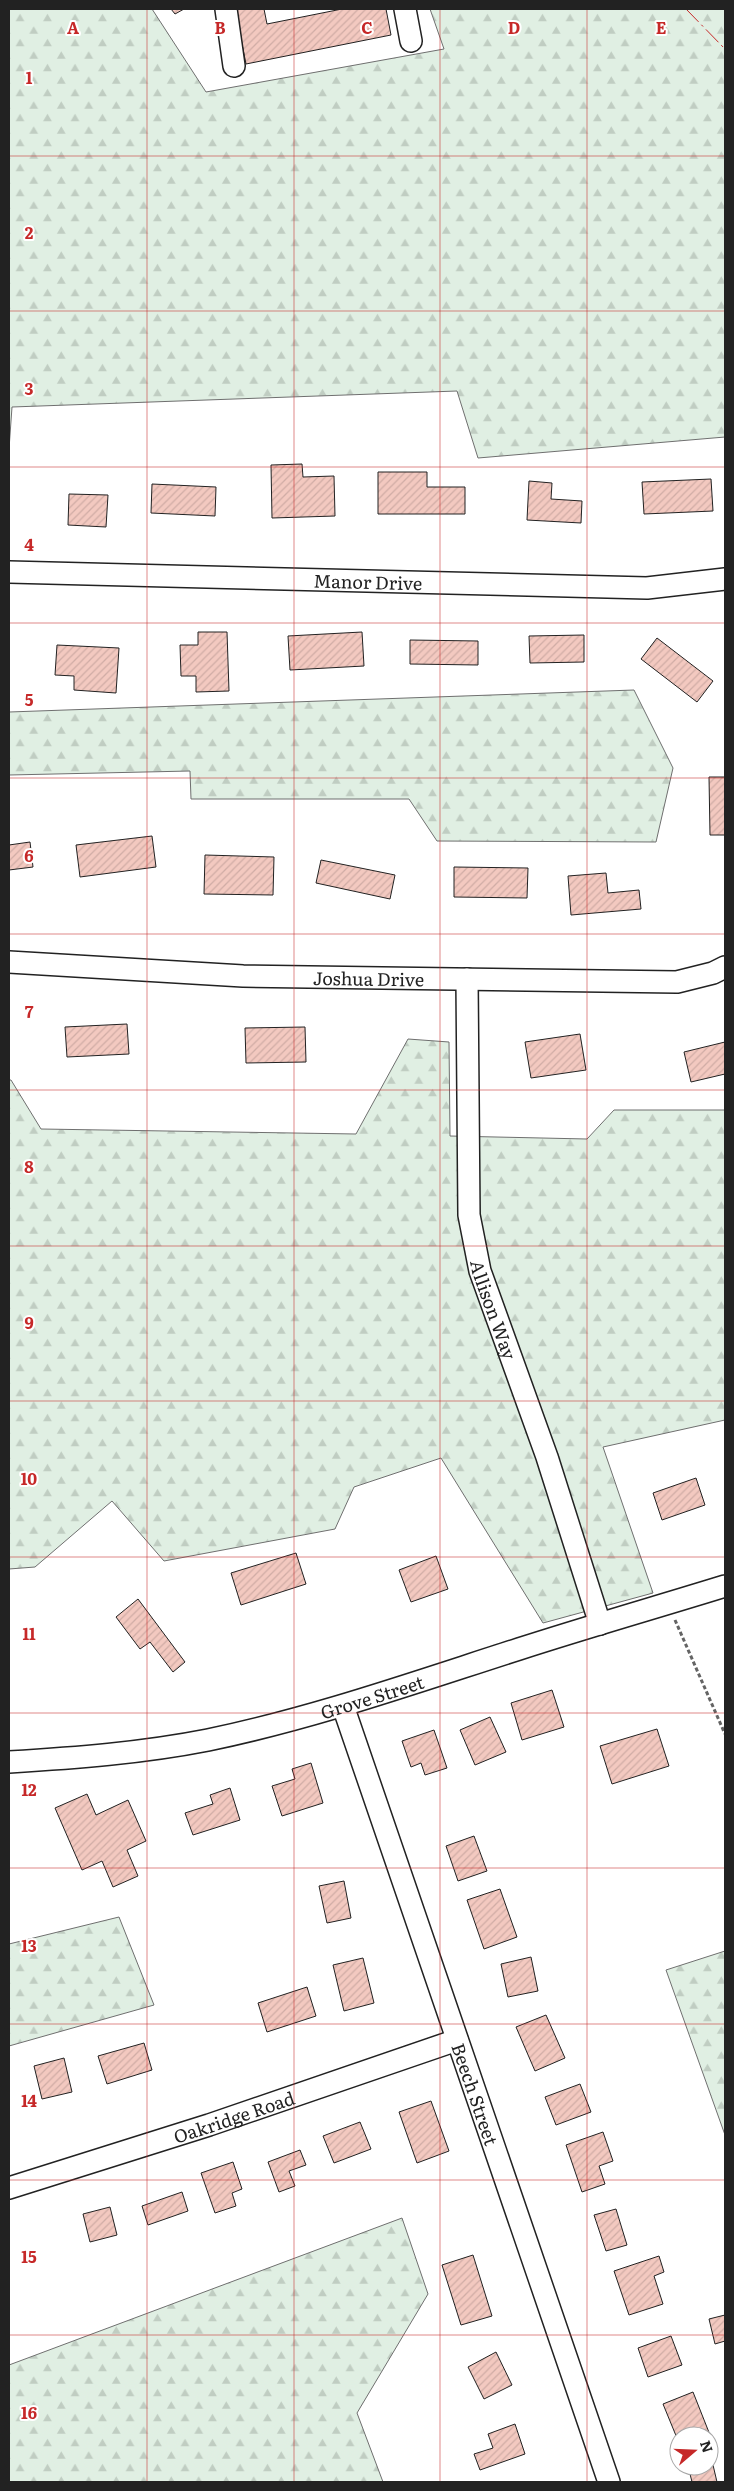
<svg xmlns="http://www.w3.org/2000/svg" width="734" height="2491" font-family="Literata,serif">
<defs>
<pattern id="forest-firs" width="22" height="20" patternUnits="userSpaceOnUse" patternTransform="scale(1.25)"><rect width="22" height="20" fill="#e0efe3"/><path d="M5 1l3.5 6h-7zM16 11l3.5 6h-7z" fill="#c0cdc2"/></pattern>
<pattern id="building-hatch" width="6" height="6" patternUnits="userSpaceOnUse" patternTransform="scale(1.25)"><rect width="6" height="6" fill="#f3c9c0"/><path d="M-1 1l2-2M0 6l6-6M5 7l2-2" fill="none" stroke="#d0aca5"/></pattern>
</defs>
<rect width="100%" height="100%" fill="#fff"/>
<g fill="url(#forest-firs)" stroke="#6f6f6f">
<path d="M9 9H152L206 92 444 49 430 9H725V437L478 458 457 391 12 407 9 449Z"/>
<path d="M634 690 673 768 656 842 437 841 409 799H191L190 771 9 775V712Z"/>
<path d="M408 1039 449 1042 450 1136 587 1139 614 1110H725V1420L603 1447 653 1593 543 1623 441 1458 354 1487 335 1529 164 1561 112 1501 35 1567 9 1569V1080H11L41 1129 356 1134Z"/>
<path d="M119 1917 154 2005 9 2046V1944Z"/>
<path d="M725 1951V2135L666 1970Z"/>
<path d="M402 2218 428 2294 357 2413 383 2482H9V2365Z"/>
</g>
<g fill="url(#building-hatch)" stroke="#222">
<path d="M171 9H184L175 14Z"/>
<path d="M235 9H264L267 24 342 9H386L391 35 246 64Z"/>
<path d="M302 464 303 477 334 476 335 516 272 518 271 465Z"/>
<path d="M378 472H427V487H465V514H378Z"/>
<path d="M711 479 713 511 644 514 642 482Z"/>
<path d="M529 481 552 483 551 499 582 501 581 523 527 520Z"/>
<path d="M152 484 216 487 215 516 151 513Z"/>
<path d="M69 494 108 495 106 527 68 525Z"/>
<path d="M198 632H227L229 691 196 692V676H181L180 645H198Z"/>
<path d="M362 632 364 666 290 670 288 636Z"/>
<path d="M584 635V662L530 663 529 636Z"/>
<path d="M657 638 713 681 697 702 641 659Z"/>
<path d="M410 640 478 641V665L410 664Z"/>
<path d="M57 645 119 648 116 693 74 690V676L55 675Z"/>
<path d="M709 777H725V835H710Z"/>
<path d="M152 836 156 867 80 877 76 845Z"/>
<path d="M30 842 33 867 9 870V845Z"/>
<path d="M205 855 274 857 273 895 204 894Z"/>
<path d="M321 860 395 875 390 899 316 883Z"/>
<path d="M454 867 528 868 527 898 454 897Z"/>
<path d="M606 873 608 893 639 890 641 909 571 915 568 876Z"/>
<path d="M127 1024 129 1054 67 1057 65 1027Z"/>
<path d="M305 1027 306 1062 246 1063 245 1028Z"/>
<path d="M580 1034 586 1070 531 1078 525 1042Z"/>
<path d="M725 1042V1074L691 1082 684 1052Z"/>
<path d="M696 1478 705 1505 662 1520 653 1493Z"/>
<path d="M296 1553 306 1584 241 1605 231 1573Z"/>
<path d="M436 1556 448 1589 411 1602 399 1570Z"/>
<path d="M138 1599 185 1662 173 1672 150 1642 140 1649 116 1617Z"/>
<path d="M552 1690 564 1727 522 1740 511 1703Z"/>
<path d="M490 1717 506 1752 475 1765 460 1730Z"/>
<path d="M657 1729 669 1766 612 1784 600 1746Z"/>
<path d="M434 1730 447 1768 425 1775 421 1763 411 1767 402 1741Z"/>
<path d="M311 1763 323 1803 282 1816 272 1786 295 1779 292 1769Z"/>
<path d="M230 1788 240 1820 193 1835 185 1813 213 1804 210 1795Z"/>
<path d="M87 1794 96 1815 128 1800 146 1841 127 1850 138 1876 113 1887 102 1861 82 1870 55 1808Z"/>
<path d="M474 1836 487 1871 458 1881 446 1846Z"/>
<path d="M344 1881 351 1918 327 1923 319 1886Z"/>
<path d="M500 1889 517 1937 484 1949 467 1900Z"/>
<path d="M531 1957 538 1991 508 1997 501 1964Z"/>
<path d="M363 1958 374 2003 344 2011 333 1965Z"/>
<path d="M307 1987 316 2016 267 2032 258 2003Z"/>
<path d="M546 2015 565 2058 535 2071 516 2027Z"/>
<path d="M144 2043 152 2070 107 2084 98 2056Z"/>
<path d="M64 2058 72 2092 42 2099 34 2066Z"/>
<path d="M580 2084 591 2112 556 2125 545 2097Z"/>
<path d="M431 2101 449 2151 417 2163 399 2112Z"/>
<path d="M360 2122 371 2149 334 2163 323 2136Z"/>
<path d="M603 2132 613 2161 599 2166 605 2184 582 2192 566 2145Z"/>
<path d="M300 2150 306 2165 289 2171 295 2186 279 2192 268 2162Z"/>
<path d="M233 2162 242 2189 232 2193 236 2206 215 2213 201 2173Z"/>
<path d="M182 2192 188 2211 148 2225 142 2206Z"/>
<path d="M110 2207 117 2235 90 2242 83 2214Z"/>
<path d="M616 2209 627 2245 606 2251 594 2215Z"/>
<path d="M473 2255 492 2316 461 2325 442 2265Z"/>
<path d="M659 2256 664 2272 654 2276 663 2304 629 2315 614 2271Z"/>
<path d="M725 2315V2341L715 2344 709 2319Z"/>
<path d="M671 2336 682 2365 648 2377 638 2348Z"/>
<path d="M496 2352 512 2385 484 2399 468 2367Z"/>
<path d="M693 2392 712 2440 709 2441V2436H679V2443L663 2404Z"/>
<path d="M515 2424 525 2454 480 2470 474 2454 493 2448 488 2434Z"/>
<path d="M713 2465 717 2482H692L689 2470Z"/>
</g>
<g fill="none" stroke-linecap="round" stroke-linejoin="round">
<defs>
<g id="minor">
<path d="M226 9 234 66"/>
<path d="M405 9 411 41"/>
<path id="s1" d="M9 572 647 588 725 579"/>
<path id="s2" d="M9 962 243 976 677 982 713 973 725 967"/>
<path id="s3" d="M467 979 469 1215 480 1271 547 1457 600 1624"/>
<path id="s4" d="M343 1706 609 2482"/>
<path id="s5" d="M9 1762C75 1758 142 1753 208 1740 314 1718 416 1682 519 1649 587 1627 657 1607 725 1586"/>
<path id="s6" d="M9 2188 209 2125 457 2040"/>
</g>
</defs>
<use href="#minor" stroke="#222" stroke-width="24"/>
<path stroke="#646464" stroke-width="3" stroke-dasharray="4 2.5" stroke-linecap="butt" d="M675 1620 725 1734"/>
<use href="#minor" stroke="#fff" stroke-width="21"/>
<path stroke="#c62828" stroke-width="1" stroke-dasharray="18 4 2.5 4" stroke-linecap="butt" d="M686 9 725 49"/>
</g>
<path fill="none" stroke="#c62828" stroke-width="1" stroke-opacity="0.55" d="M147 9V2482M294 9V2482M440 9V2482M587 9V2482M9 156H725M9 311H725M9 467H725M9 623H725M9 778H725M9 934H725M9 1090H725M9 1246H725M9 1401H725M9 1557H725M9 1713H725M9 1868H725M9 2024H725M9 2180H725M9 2335H725"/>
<g text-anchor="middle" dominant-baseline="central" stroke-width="4" stroke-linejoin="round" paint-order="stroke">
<g font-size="18" fill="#222" stroke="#fff">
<text stroke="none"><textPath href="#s1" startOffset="359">Manor Drive</textPath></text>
<text stroke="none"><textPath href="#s2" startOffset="360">Joshua Drive</textPath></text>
<text stroke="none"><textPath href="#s3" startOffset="334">Allison Way</textPath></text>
<text stroke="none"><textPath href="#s5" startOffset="370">Grove Street</textPath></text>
<text stroke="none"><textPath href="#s4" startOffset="410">Beech Street</textPath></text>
<text stroke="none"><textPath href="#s6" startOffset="236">Oakridge Road</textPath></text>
</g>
</g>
<g font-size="16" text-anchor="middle" font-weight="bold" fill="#c62828" stroke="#fff" stroke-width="4" stroke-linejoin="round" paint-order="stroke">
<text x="73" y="34">A</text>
<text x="220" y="34">B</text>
<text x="367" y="34">C</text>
<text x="514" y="34">D</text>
<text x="661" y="34">E</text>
<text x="29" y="84">1</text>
<text x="29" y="239">2</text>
<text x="29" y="395">3</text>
<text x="29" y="551">4</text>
<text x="29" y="706">5</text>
<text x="29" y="862">6</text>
<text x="29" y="1018">7</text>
<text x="29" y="1173">8</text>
<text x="29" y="1329">9</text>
<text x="29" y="1485">10</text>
<text x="29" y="1640">11</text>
<text x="29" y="1796">12</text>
<text x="29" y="1952">13</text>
<text x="29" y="2107">14</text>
<text x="29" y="2263">15</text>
<text x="29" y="2419">16</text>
</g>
<rect width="734" height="2491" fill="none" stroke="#222222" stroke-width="20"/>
<g transform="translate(694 2451) rotate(71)"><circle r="24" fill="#ffffff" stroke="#a7a7a7"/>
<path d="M0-4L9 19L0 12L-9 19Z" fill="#c62828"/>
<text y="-8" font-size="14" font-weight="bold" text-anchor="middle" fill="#222222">N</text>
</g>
</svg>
